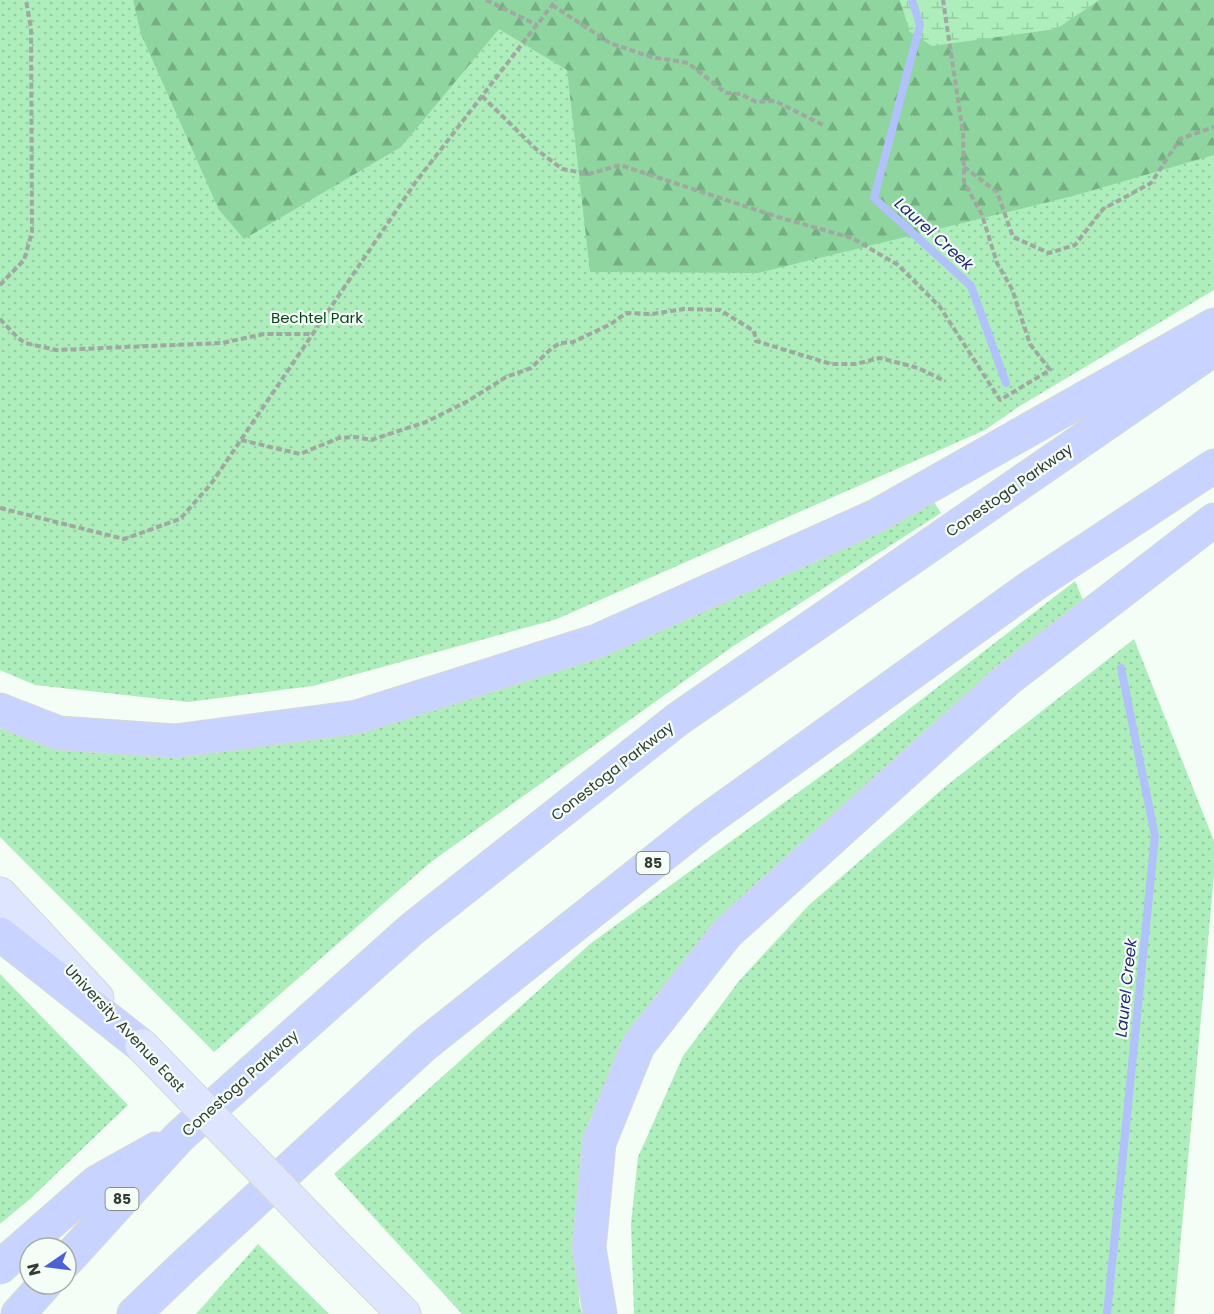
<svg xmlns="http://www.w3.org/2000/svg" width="1214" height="1314" font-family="Poppins,sans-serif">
<defs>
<pattern id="grass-dots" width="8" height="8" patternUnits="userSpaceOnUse" patternTransform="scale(1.5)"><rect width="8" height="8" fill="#adeebc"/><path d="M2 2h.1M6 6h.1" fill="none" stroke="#95cda2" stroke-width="1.8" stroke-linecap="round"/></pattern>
<pattern id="forest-firs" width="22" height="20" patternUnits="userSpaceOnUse" patternTransform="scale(1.5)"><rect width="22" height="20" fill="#8fd5a0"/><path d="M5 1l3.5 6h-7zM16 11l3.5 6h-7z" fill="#75ae83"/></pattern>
<pattern id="wetland-marsh" width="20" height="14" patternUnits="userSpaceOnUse" patternTransform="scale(1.5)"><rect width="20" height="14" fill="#adeebc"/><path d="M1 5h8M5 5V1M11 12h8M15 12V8" fill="none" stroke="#95cda2"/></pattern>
</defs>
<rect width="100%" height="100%" fill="#f4fef6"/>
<g fill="url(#grass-dots)">
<path d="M0 0H1214V290L1020 406 985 430 557 619 313 686 188 702 35 685 0 670Z"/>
<path d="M932 499 941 513 732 647 431 862 214 1052 0 837V726L332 732Z"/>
<path d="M1075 581 1083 600 855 796 697 944 630 1035 577 1228 579 1301 582 1314H462L334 1174 590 944 851 754Z"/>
<path d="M1134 639 1214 841V875L1174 1314H634L631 1224 638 1157 683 1056 739 981 809 905 946 786Z"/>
<path d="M0 974 128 1105 30 1199 0 1224Z"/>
<path d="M258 1244 329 1314H196Z"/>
</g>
<path fill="url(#forest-firs)" d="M133 0H900L910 32 1056 29 1099 0H1214V155L1073 196 758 273 590 272 567 70 499 29 401 147 244 239 219 210 141 34Z"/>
<path fill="url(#wetland-marsh)" d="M900 0H1099L1056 29 932 46 910 32Z"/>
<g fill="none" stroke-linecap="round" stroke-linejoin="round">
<g stroke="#b1c1f9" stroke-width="8">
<path d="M912 0 920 25 874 198 971 286 1006 383"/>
<path d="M1107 1314 1155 836 1121 668"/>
</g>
<defs>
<g id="major">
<path d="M0 894 97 998"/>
<path d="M336 1246 404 1314"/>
</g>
<g id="highway">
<path d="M0 710 59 733 175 741 357 717 597 641 876 516 1214 325"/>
<path d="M0 934 142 1046"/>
<path d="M66 1261 179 1137 412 929 678 719 1214 349"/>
<path d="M0 1267 97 1182 156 1149"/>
<path d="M18 1314 45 1284"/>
<path d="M134 1314 181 1269 424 1045 703 823 1032 586 1214 466"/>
<path d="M600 1314 589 1248 599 1143 638 1046 727 933 1008 679 1214 520"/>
</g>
</defs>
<use href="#major" stroke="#d6d8d6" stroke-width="35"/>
<use href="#highway" stroke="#d6d8d6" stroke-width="35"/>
<g stroke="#9fa9a1" stroke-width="4" stroke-dasharray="6 3" stroke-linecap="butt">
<path d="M486 0 537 25"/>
<path d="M552 5 610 43 651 57 688 63 726 93 741 94 756 102 775 101 823 125"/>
<path d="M482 96 536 149 562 169 589 174 620 165 778 217 852 238 898 265 940 307 1000 400 1050 370 1030 344 1012 289 997 263 982 215 964 182 963 133 943 0"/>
<path d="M964 167 997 192 1013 237 1049 253 1075 245 1103 209 1151 183 1180 139 1214 127"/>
<path d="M0 285 24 260 32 232 31 28 26 0"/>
<path d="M0 319 18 338 25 343 56 350 222 343 264 334H313"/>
<path d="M241 440 300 454 339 438 356 437 371 440 426 422 468 401 506 377 531 368 552 348 560 343 573 342 611 324 626 313 652 314 684 309 720 310 754 331 756 341 831 364H856L880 358 918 368 945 381"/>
<path d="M0 508 124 539 180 519 211 484 415 183 556 0"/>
</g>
<use href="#major" stroke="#dee5ff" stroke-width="33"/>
<use href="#highway" stroke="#c8d4ff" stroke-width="33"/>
<defs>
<path id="major-bridge" d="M142 1046 336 1246"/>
</defs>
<use href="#major-bridge" stroke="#d6d8d6" stroke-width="35" stroke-linecap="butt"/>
<use href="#major-bridge" stroke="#dee5ff" stroke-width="33"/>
</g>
<g text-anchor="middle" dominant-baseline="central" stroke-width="4.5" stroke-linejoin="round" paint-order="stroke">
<g fill="#f4fef6" stroke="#6c766e" stroke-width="1.5">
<rect x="636.5" y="852" width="33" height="22" rx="4.5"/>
<rect x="105.5" y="1188" width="33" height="22" rx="4.5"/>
</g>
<g font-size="14" font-weight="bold" fill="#313b33">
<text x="653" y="863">85</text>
<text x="122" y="1199">85</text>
</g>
<g font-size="15" fill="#0d4220" stroke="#f4fef6">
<text x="317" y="317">Bechtel Park</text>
</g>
<g font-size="15" fill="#313b33" stroke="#f4fef6">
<text transform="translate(1009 490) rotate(-35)">Conestoga Parkway</text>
<text transform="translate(612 771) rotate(-38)">Conestoga Parkway</text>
<text transform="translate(125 1028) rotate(47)">University Avenue East</text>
<text transform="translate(240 1083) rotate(-42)">Conestoga Parkway</text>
</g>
<g font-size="16" font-style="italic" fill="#202877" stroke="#f4fef6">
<text transform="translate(934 234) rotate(42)">Laurel Creek</text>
<text transform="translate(1126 988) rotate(-84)">Laurel Creek</text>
</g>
</g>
<g transform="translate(48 1266) rotate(256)"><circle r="28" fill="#f4fef6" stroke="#a6b0a8" stroke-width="1.5"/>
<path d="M0-4.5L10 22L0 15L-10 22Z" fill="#4e60d5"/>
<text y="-9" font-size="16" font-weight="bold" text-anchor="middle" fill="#313b33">N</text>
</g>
</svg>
